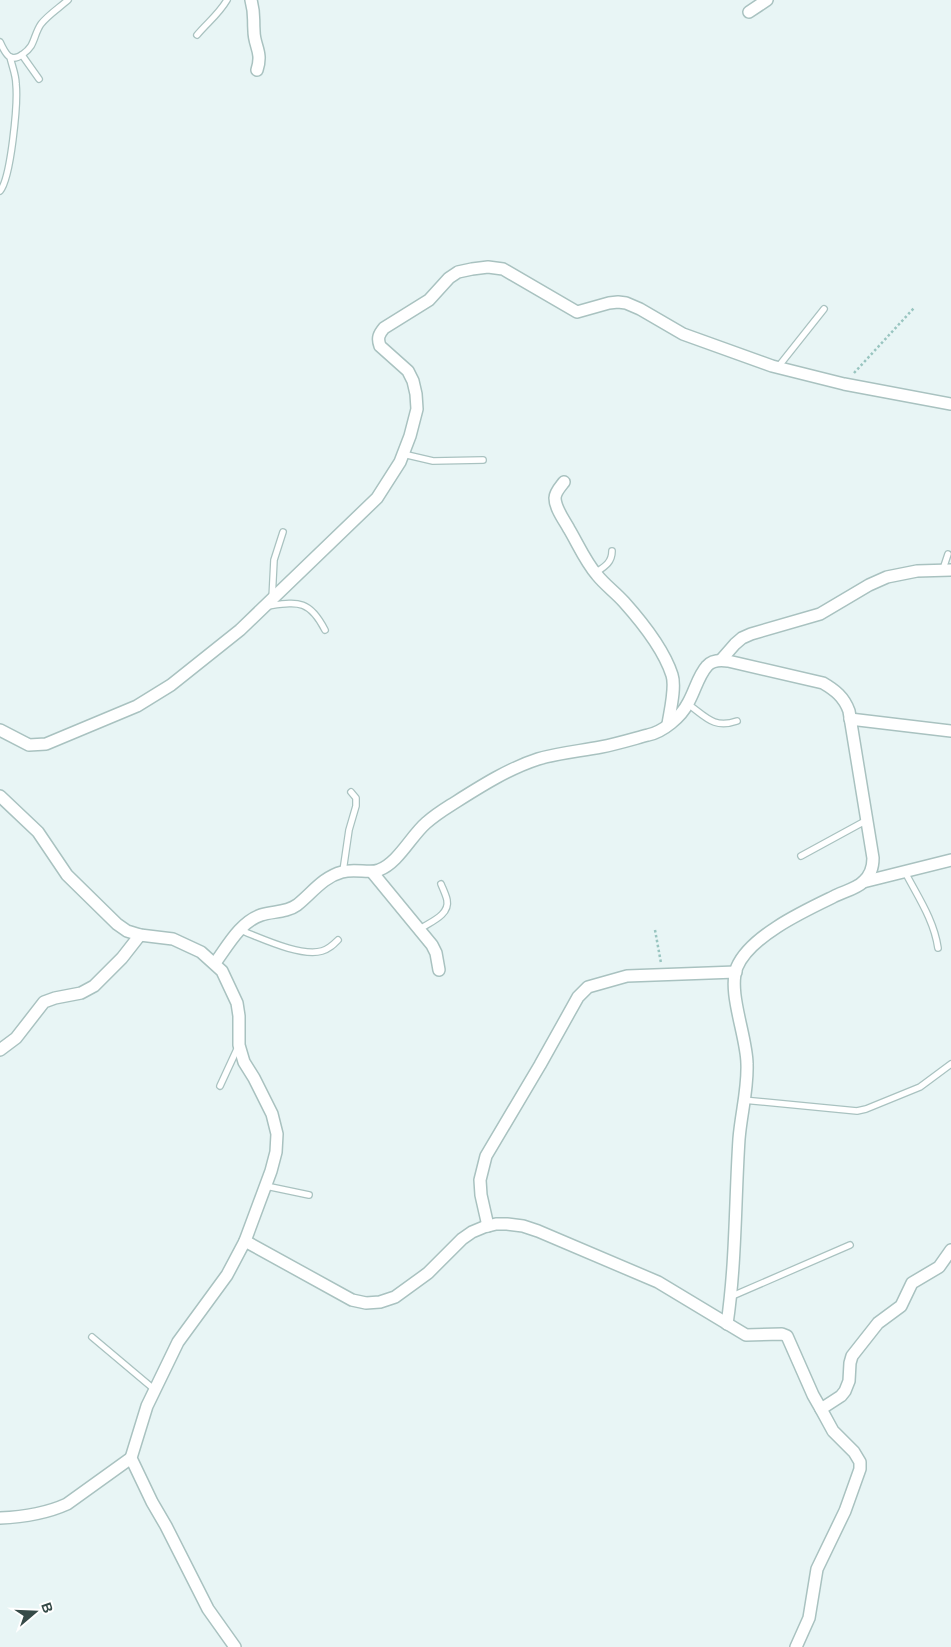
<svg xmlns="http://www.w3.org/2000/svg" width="951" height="1647" font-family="Arial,sans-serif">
<rect width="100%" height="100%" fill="#e8f5f5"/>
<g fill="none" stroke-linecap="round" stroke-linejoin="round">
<defs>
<g id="lane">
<path d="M197 35C207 23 219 14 227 0"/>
<path d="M0 42C5 53 10 64 23 54 26 52 29 49 31 46 35 39 36 31 41 24 48 15 59 8 68 0"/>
<path d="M22 55 39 79"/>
<path d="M0 191C11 178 18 103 16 84 16 75 12 66 10 57"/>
<path d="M778 367 824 309"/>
<path d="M403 454 433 461 483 460"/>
<path d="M943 569 948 554"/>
<path d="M595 573C604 567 612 563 612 551"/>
<path d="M272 599 274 560 283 532"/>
<path d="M267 606C298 602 309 599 325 630"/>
<path d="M688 704C706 717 714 729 737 721"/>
<path d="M801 856 867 820"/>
<path d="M343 871 349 830 356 806V798L351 792"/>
<path d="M905 872C918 897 934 920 938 948"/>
<path d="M420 929C430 922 450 915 447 900 446 895 443 889 441 884"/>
<path d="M240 930C261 938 300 957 322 951 329 949 333 945 338 940"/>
<path d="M220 1086 238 1047"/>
<path d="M743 1100 857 1111 866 1109 920 1087 951 1064"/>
<path d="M266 1186 309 1195"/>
<path d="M730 1297 850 1245"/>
<path d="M92 1337 155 1390"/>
</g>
<g id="street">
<path d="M251 0C255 15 253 17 254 31 254 46 263 52 257 70"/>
<path d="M749 12 767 0"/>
<path d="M564 482C561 486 555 492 555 498 555 508 564 520 569 529 578 544 585 561 597 575 605 585 615 592 624 602 641 621 664 650 672 675 676 687 670 711 668 724"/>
<path d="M721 660 735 644 742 638 751 634 820 614 869 585 887 577 917 571 951 570"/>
<path d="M850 719 951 731"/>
<path d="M0 730 29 745 46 744 137 706 171 685 240 630 377 498 400 462 410 436 417 409 416 394 413 381 408 371 380 346C377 338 379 334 384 328L429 300 449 278 458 272 472 269 488 267 503 269 577 312 609 303 618 302 626 303 640 309 683 334 772 366 844 384 951 404"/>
<path d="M0 796 38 832 67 875 117 924 127 931 140 935 173 939 201 952 222 971 237 1003 239 1016V1045L244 1062 254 1078 272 1114 277 1134 276 1152 271 1171 245 1241 227 1275 178 1342 147 1406 131 1458 152 1502 166 1526 208 1609 235 1647"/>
<path d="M372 872 432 945 436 953 439 970"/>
<path d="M863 882 951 860"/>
<path d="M215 963C227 947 240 922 261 915 273 911 286 913 297 905 312 893 323 877 342 872 355 868 370 874 379 870 398 863 411 836 426 823 434 816 443 810 451 805 478 788 507 769 538 759 558 753 580 751 601 747 617 744 633 739 648 735 663 732 681 717 688 703 695 691 698 676 707 666 712 660 721 660 728 661L823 683C835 690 844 697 849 711L873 858C873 867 870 876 863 882 856 889 842 892 833 897 804 911 750 936 737 967 727 991 747 1037 747 1064 748 1089 741 1114 739 1139 735 1200 736 1263 727 1324"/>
<path d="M0 1050 16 1038 44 1002 55 998 81 993 94 986 122 958 140 935"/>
<path d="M488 1226 481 1195 480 1180 486 1156 540 1065 578 997 588 987 627 976 736 972"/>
<path d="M245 1241 352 1300 366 1303 380 1302 395 1297 428 1273 462 1239 472 1232 484 1227 496 1224H507L523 1226 538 1231 658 1282 746 1335 782 1334 787 1336 813 1395 821 1409 833 1431 854 1452 860 1462V1469L845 1511 817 1569 809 1618 796 1647"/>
<path d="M821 1409 841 1396 845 1391 849 1381 850 1363 852 1356 878 1323 901 1306 912 1283 939 1267 951 1250"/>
<path d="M0 1518C24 1517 45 1514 67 1504L131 1458"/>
</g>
</defs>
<use href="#lane" stroke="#a9c2c0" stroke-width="8"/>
<use href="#street" stroke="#a9c2c0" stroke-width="14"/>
<g stroke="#99c5c0" stroke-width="2.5" stroke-dasharray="2.5 2.5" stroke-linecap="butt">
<path d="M854 373 914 308"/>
<path d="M655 930 661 963"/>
</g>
<use href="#lane" stroke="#fff" stroke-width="5.5"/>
<use href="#street" stroke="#fff" stroke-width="11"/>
</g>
<g transform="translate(35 1612) rotate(71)" stroke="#ffffff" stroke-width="4" paint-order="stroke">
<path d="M0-4L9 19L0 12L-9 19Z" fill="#354a47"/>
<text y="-8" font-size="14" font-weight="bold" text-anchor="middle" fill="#354a47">B</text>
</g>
</svg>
